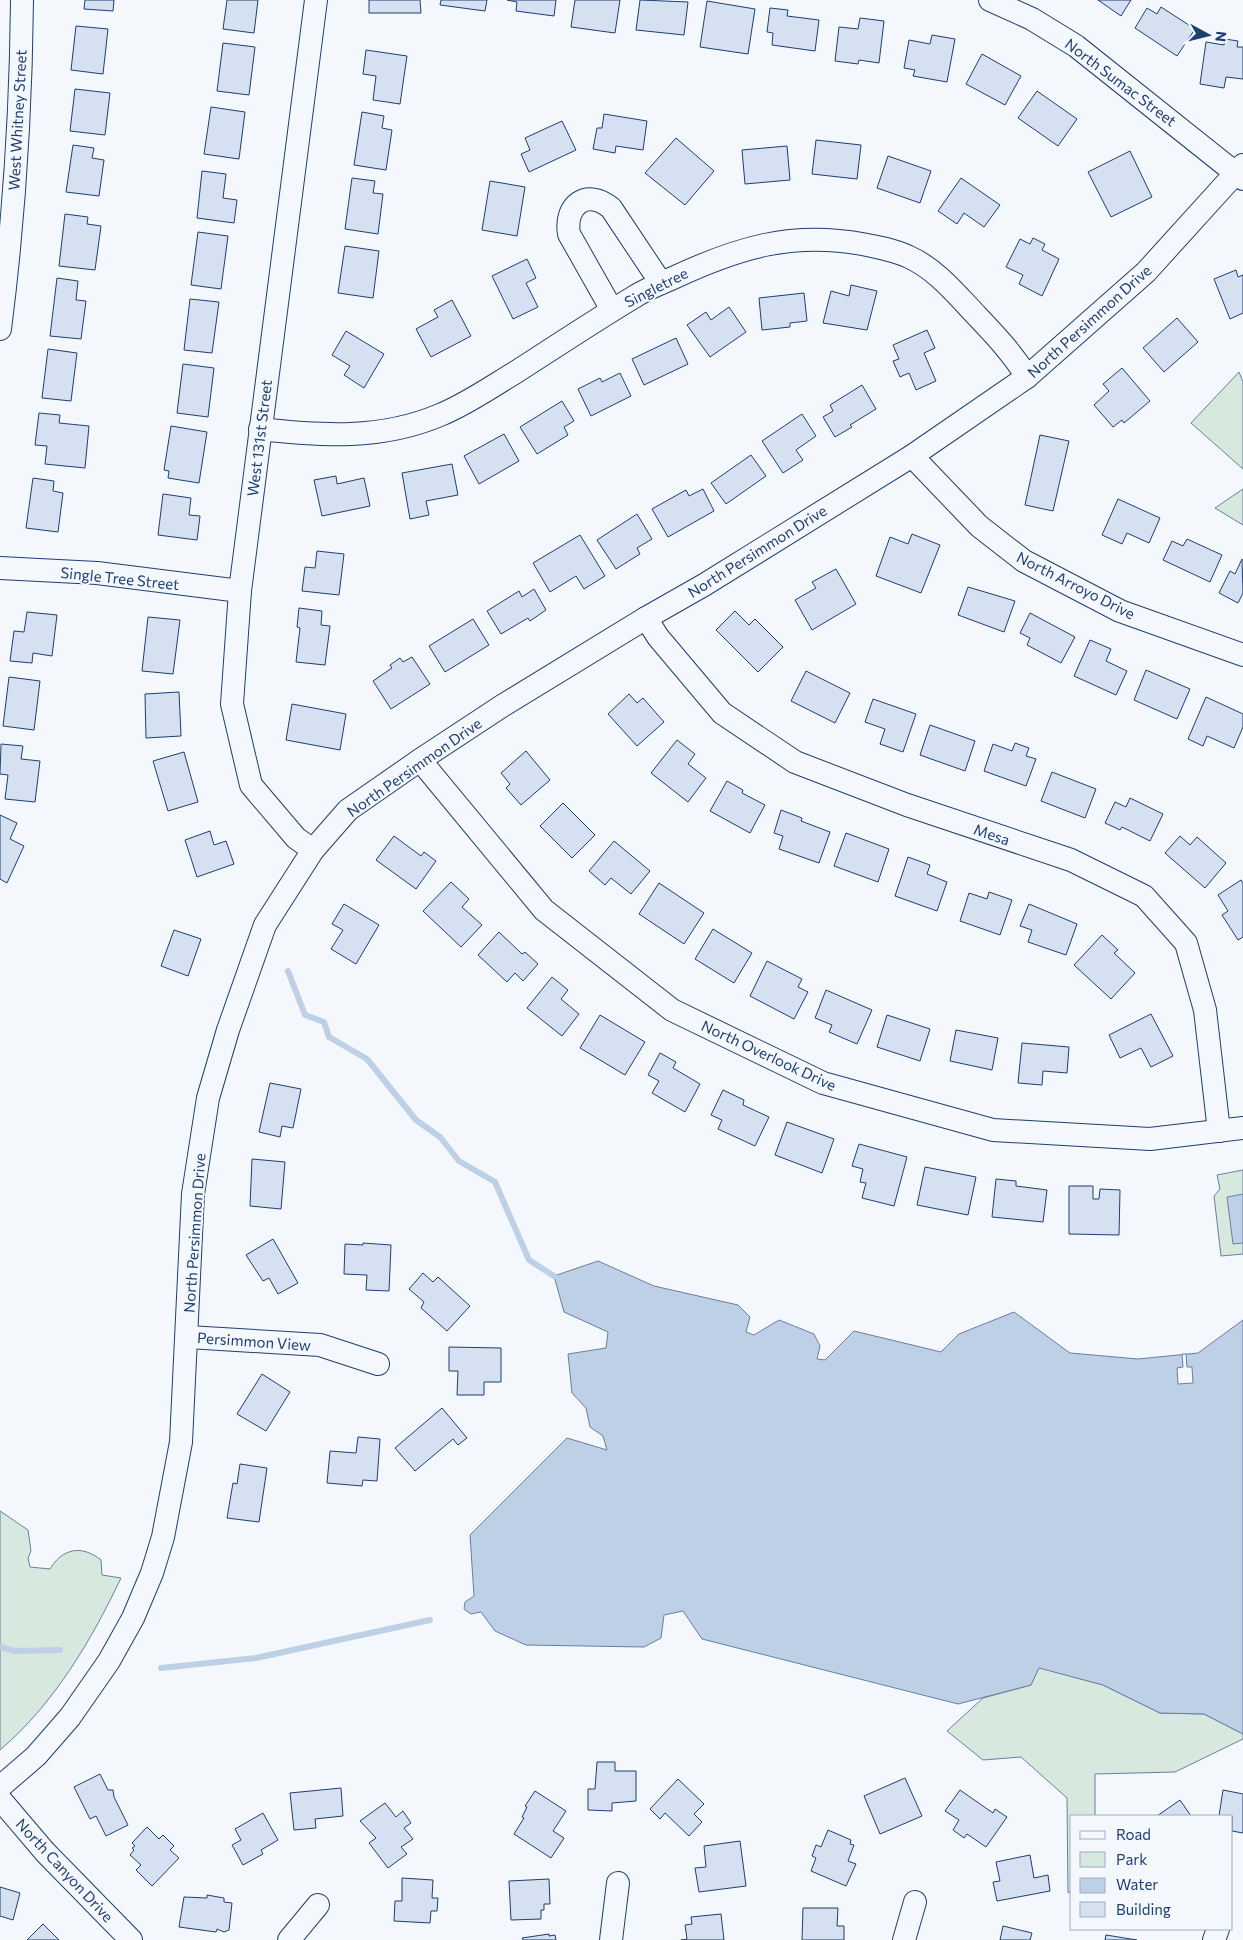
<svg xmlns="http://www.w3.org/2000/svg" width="1243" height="1940" font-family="Commissioner,sans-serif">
<rect width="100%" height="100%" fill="#f4f7fb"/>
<g fill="#d7e8df" stroke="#687fa3">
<path d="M1239 372 1243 382V469L1191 423Z"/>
<path d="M1243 489V525L1215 508Z"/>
<path d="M1243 1170V1254L1221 1256 1214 1196 1220 1189 1217 1175Z"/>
<path d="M0 1511 28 1530 31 1551 28 1558 30 1567 50 1569C62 1549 81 1544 101 1560L102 1575 121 1578C91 1641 54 1704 0 1750Z"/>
<path d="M1039 1667 1103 1685 1160 1713 1204 1714 1243 1734V1739L1175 1772 1095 1774V1816H1072V1890L1068 1893 1067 1798 1021 1757 983 1760 947 1731 983 1698 1031 1685Z"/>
</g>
<g fill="#bed0e5" stroke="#687fa3">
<path d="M1243 1194V1243L1233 1244 1227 1197Z"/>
<path d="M598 1261 654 1286 738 1305 750 1317 746 1332 754 1335 779 1320 814 1334 820 1346 817 1359 825 1360 854 1331 941 1352 959 1334 1014 1312 1070 1353 1138 1359 1198 1353 1243 1320V1734L1204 1714 1160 1713 1103 1685 1039 1668 1031 1685 958 1704 702 1639 683 1611 664 1615 661 1638 644 1647 526 1645 495 1631 481 1612 471 1614 464 1609 465 1602 474 1596 470 1535 567 1438 607 1450 603 1436 590 1427 586 1408 572 1393 568 1354 606 1348 608 1332 564 1312 554 1276Z"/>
</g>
<path fill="#f4f7fb" stroke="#687fa3" d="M1182 1354H1186L1187 1367H1192L1193 1383 1178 1384 1177 1368 1183 1367Z"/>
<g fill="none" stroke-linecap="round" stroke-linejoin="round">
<g stroke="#bed0e5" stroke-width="6">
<path d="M288 971 305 1015 324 1022 329 1037 367 1059 416 1120 440 1137 459 1161 495 1182 529 1260 554 1276"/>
<path d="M0 1647 15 1651 60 1650"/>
<path d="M161 1668 256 1658 430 1620"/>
</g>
</g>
<g fill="#d5e0f0" stroke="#1d3f73">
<path d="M85 0H114L113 11 84 9Z"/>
<path d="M227 0H258L254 33 223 29Z"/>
<path d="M369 0H420L421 13H369Z"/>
<path d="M441 0H487L485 11 440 5Z"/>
<path d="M507 0H556L554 16 516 11 517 2Z"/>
<path d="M575 0H620L615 33 571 27Z"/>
<path d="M640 0 688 2 684 35 636 30Z"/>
<path d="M1098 0H1131L1121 16Z"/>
<path d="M707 1 755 9 748 54 700 47Z"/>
<path d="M1161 7 1195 29 1177 56 1135 28 1147 8 1157 14Z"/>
<path d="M770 8 788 10 787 16 819 20 815 51 772 45 773 33 767 32Z"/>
<path d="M860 18 884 21 879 63 859 60 858 64 835 61 839 27 858 29Z"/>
<path d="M76 26 108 29 103 74 71 70Z"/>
<path d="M932 35 955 39 947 82 913 76 915 70 904 68 909 40 930 44Z"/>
<path d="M1225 39 1238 41 1237 47H1243V79L1226 77 1224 88 1200 84 1206 42 1224 45Z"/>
<path d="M223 43 255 47 249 95 217 91Z"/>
<path d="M366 50 407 56 400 104 373 100 376 76 363 74Z"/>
<path d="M982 54 1021 76 1005 105 966 84Z"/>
<path d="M75 89 110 93 105 135 70 131Z"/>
<path d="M1037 91 1077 119 1058 146 1018 118Z"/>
<path d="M211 107 245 112 239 159 204 154Z"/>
<path d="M362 112 384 116 382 128 392 130 386 170 354 165Z"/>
<path d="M604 114 647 121 643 150 616 146 615 153 593 149 597 128H602Z"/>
<path d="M562 121 576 150 529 172 521 154 530 150 525 138Z"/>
<path d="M676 138 714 171 685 205 645 173Z"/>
<path d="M816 140 861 145 857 179 812 174Z"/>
<path d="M73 145 94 148 92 158 104 160 99 196 66 192Z"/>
<path d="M787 146 790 180 745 184 742 150Z"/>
<path d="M1130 151 1152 197 1111 217 1088 172Z"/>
<path d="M888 156 931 171 920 203 877 188Z"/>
<path d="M202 171 226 174 223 198 237 200 234 223 197 218Z"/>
<path d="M352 178 375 181 373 193 383 194 378 234 345 229Z"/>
<path d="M961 178 1000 205 984 227 964 213 957 224 938 211Z"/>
<path d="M490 181 525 187 517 236 482 230Z"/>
<path d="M65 214 88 217 87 224 101 226 95 270 59 266Z"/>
<path d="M198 232 228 236 221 289 191 285Z"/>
<path d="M1033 238 1045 244 1042 250 1059 259 1042 296 1019 284 1023 275 1006 267 1020 239 1030 244Z"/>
<path d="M345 246 379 251 373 298 338 293Z"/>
<path d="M527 259 536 278 526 283 538 307 513 319 492 276Z"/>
<path d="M1236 270 1238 277 1243 275V313L1230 319 1214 279Z"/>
<path d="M57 278 78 281 76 300 86 301 81 339 50 336Z"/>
<path d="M851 285 877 291 867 330 823 323 831 291 849 296Z"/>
<path d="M804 293 807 321 790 323V327L762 330 759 298Z"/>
<path d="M190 299 219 302 212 353 184 350Z"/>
<path d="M452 300 471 336 431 357 416 329 438 317 434 310Z"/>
<path d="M729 307 746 332 710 357 687 325 706 312 711 320Z"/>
<path d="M1177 318 1198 342 1164 372 1143 348Z"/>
<path d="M927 330 935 348 924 353 936 381 916 390 909 373 900 377 893 361 899 359 893 345Z"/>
<path d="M346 331 384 354 364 388 344 375 350 366 332 355Z"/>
<path d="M676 338 688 364 644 385 632 359Z"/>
<path d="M48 349 77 353 71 401 42 398Z"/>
<path d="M183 364 214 368 208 417 177 413Z"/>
<path d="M1122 368 1150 401 1124 423 1122 420 1113 427 1094 405 1109 391 1103 384Z"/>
<path d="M620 373 631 396 591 416 578 389 600 378 602 382Z"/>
<path d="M862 385 876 409 850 425 852 427 835 437 823 417 833 411 830 405Z"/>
<path d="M562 401 574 421 564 427 568 435 537 454 520 427Z"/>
<path d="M39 413 60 415 59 423 89 426 85 468 45 464 47 446 35 445Z"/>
<path d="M802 414 816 436 796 450 803 460 783 473 762 441Z"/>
<path d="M171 426 207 432 199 483 168 478 169 471 164 470Z"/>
<path d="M504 434 519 461 479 484 464 456Z"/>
<path d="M1040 435 1069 441 1053 511 1025 505Z"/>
<path d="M751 455 766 476 726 504 711 483Z"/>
<path d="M452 464 458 495 426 501 429 515 410 519 402 473Z"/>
<path d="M336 476 337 484 364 478 370 506 322 516 314 480Z"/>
<path d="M33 478 54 481 53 491 63 493 58 532 26 528Z"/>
<path d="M703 489 714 511 668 537 652 509 686 490 689 496Z"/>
<path d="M163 494 191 498 189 515 200 516 197 540 158 535Z"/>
<path d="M1118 499 1160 518 1149 543 1127 533 1122 544 1102 535Z"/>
<path d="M637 514 652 539 637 548 640 554 616 569 597 540Z"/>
<path d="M912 534 940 545 921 593 876 576 890 537 908 544Z"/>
<path d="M580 535 605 576 584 589 576 576 550 592 533 563Z"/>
<path d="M1187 539 1222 555 1210 582 1163 560 1172 541 1183 546Z"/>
<path d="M317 551 344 554 339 595 302 591 305 567 315 568Z"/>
<path d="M1242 559 1243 593 1238 603 1219 593 1230 571 1235 574Z"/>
<path d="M836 569 856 604 812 630 795 600 816 588 812 582Z"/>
<path d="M968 587 1015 601 1004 632 958 615Z"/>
<path d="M534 589 546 610 530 621 528 618 501 634 487 611 519 591 522 597Z"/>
<path d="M299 608 322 611 321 625 330 626 325 665 296 662 300 628 297 627Z"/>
<path d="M735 611 749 625 755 619 783 647 758 672 716 630Z"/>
<path d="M27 612 57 615 52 656 33 653 32 663 10 661 14 631 24 632Z"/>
<path d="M1030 613 1075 637 1061 663 1027 645 1030 638 1020 633Z"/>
<path d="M148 617 180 620 173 674 142 671Z"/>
<path d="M473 619 489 645 445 672 429 646Z"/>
<path d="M1090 640 1111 649 1106 661 1127 671 1116 695 1074 676Z"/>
<path d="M412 657 430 684 391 709 373 681 392 668 390 665 400 658 403 662Z"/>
<path d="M1146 670 1190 689 1177 719 1134 700Z"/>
<path d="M806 671 850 693 835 723 791 701Z"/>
<path d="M9 677 40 681 34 730 3 726Z"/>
<path d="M179 692 181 736 146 738 145 694Z"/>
<path d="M629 694 637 703 643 698 664 722 637 746 608 714Z"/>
<path d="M1206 697 1243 714V727L1234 748 1207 736 1203 746 1188 739Z"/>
<path d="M873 699 916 714 903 752 880 744 885 729 865 722Z"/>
<path d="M292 704 346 714 340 750 286 740Z"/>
<path d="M930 725 975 741 965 771 920 755Z"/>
<path d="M677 740 695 754 688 764 706 778 688 802 651 773Z"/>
<path d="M1015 743 1029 748 1026 756 1036 759 1026 786 984 771 993 744 1012 751Z"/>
<path d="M1 744 23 746 21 759 40 761 35 802 5 799 8 775 0 774Z"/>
<path d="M526 751 550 780 521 805 506 788 510 784 501 773Z"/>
<path d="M184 752 198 802 168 811 153 761Z"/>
<path d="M1052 772 1096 789 1085 818 1041 801Z"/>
<path d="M727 781 743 790 742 793 765 805 750 833 710 811Z"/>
<path d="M1130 798 1163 814 1150 841 1122 827 1120 830 1105 823 1115 802 1126 807Z"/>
<path d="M563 803 595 835 572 858 540 826Z"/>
<path d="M781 810 802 818 801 821 830 832 819 863 779 849 783 836 774 833Z"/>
<path d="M0 815 17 823 10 839 24 846 7 883 0 879Z"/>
<path d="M210 831 214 845 226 841 234 864 197 877 185 840Z"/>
<path d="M846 833 889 849 878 882 834 866Z"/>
<path d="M394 836 421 856 424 852 436 861 416 889 376 860Z"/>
<path d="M1180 836 1190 845 1197 837 1226 863 1205 888 1165 853Z"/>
<path d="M614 841 650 871 631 894 611 878 605 885 589 871Z"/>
<path d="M908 857 930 865 927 874 947 882 937 911 895 896Z"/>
<path d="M1241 880 1243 883V937L1238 940 1222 915 1228 911 1218 895Z"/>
<path d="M451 882 469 899 462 907 482 925 461 947 423 911Z"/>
<path d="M659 883 704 913 684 944 639 914Z"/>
<path d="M989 892 1012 900 1000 935 960 921 969 893 987 899Z"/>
<path d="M344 904 379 925 356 964 331 949 343 930 332 924Z"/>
<path d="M1029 904 1077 924 1066 955 1028 942 1032 930 1020 926Z"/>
<path d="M713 929 752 953 734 983 695 959Z"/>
<path d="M174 930 201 939 188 976 161 966Z"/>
<path d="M499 932 522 954 525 952 538 964 523 981 515 973 507 982 478 955Z"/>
<path d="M1102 935 1118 950 1114 953 1135 973 1111 999 1074 965Z"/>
<path d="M767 961 802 979 798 987 808 992 794 1019 750 996Z"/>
<path d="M552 977 568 990 561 999 579 1014 562 1036 527 1008Z"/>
<path d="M826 990 872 1010 857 1044 829 1032 832 1025 815 1018Z"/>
<path d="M1151 1014 1173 1056 1151 1067 1141 1048 1120 1058 1109 1035Z"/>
<path d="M600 1015 645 1042 625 1075 580 1048Z"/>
<path d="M887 1015 930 1029 920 1061 877 1047Z"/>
<path d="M956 1030 998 1038 992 1070 950 1061Z"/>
<path d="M1022 1043 1069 1047 1067 1073 1043 1071 1042 1085 1018 1083Z"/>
<path d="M660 1053 676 1062 673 1068 700 1084 685 1112 652 1093 659 1081 648 1075Z"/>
<path d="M270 1083 301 1089 293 1128 282 1126 280 1137 259 1132Z"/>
<path d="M723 1090 744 1100 743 1105 769 1117 755 1146 718 1129 722 1120 711 1115Z"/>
<path d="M787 1122 834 1139 822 1173 775 1155Z"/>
<path d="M859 1144 907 1157 894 1206 862 1198 866 1183 860 1182 863 1169 852 1166Z"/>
<path d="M252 1159 285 1162 281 1209 250 1206Z"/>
<path d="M925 1167 976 1177 968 1215 917 1205Z"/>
<path d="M996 1179 1016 1181V1186L1047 1190 1043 1222 992 1217Z"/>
<path d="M1069 1186H1093V1199H1099L1100 1189 1120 1190 1119 1235 1069 1234Z"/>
<path d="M273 1239 298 1283 278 1294 269 1278 263 1281 246 1255Z"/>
<path d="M363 1243 391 1245 389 1291 366 1290 367 1275 344 1274 345 1244 363 1245Z"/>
<path d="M423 1273 433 1282 438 1277 470 1306 447 1331 421 1308 424 1302 409 1289Z"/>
<path d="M449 1347 501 1348V1382H484V1395H457L458 1371H449Z"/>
<path d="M262 1374 290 1392 266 1431 237 1414Z"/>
<path d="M442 1408 467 1438 458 1445 453 1439 415 1471 395 1448Z"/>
<path d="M358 1437 380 1439 377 1481 363 1480 362 1486 327 1483 330 1451 356 1453Z"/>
<path d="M240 1464 267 1468 259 1522 227 1518 233 1483 237 1484Z"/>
<path d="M597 1762H615V1771H636V1801L612 1803V1811L588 1810V1789H595Z"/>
<path d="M100 1774 108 1790H113L114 1797 128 1825 106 1836 96 1816 90 1819 74 1787Z"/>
<path d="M905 1778 922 1816 880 1834 864 1796Z"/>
<path d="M678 1779 704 1804 694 1814 702 1822 689 1836 665 1813 660 1819 650 1809Z"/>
<path d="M341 1788 343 1816 315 1819 316 1828 294 1830 290 1793Z"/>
<path d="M960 1790 993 1813 995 1809 1007 1817 986 1847 967 1834 964 1838 953 1830 959 1820 945 1811Z"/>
<path d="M1223 1790 1243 1794V1833L1232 1831V1816H1219Z"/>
<path d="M535 1791 566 1811 553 1831 564 1838 551 1858 514 1834 524 1818 522 1817 527 1807 525 1806Z"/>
<path d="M1180 1800 1191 1816H1157Z"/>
<path d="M385 1803 396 1817 403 1811 411 1823 404 1828 413 1839 401 1847 407 1854 388 1868 369 1843 376 1838 360 1821Z"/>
<path d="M263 1813 278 1840 261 1850 263 1854 243 1865 232 1845 241 1840 235 1829Z"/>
<path d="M147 1827 159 1839 163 1835 174 1846 170 1850 179 1858 152 1886 136 1870 141 1865 130 1855 134 1850 132 1848 135 1846 132 1843Z"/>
<path d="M828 1830 851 1840 850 1844 854 1845 848 1861 856 1864 846 1886 811 1871 816 1858 812 1856 816 1845 821 1847Z"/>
<path d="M740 1841 746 1886 699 1892 695 1868 706 1867 704 1846Z"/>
<path d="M1030 1855 1034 1878 1048 1875 1050 1891 997 1901 993 1882 1000 1881 996 1862Z"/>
<path d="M402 1878 433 1880 432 1898H438L437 1911H431L430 1923 394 1921 395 1901H402Z"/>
<path d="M549 1879 550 1904H544V1910H541V1919L511 1920 509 1881Z"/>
<path d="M0 1887 20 1893 13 1920 0 1916Z"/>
<path d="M207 1895 224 1898V1902L232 1903 229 1930 224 1932 217 1929 216 1932 179 1927 184 1897 207 1898Z"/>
<path d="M803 1908H838L837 1926H844V1940H802Z"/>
<path d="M721 1914 724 1940H681L687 1939 685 1925 692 1924 691 1917Z"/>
<path d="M43 1924 59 1940H27Z"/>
<path d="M1003 1926 1032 1933 1030 1940H1000Z"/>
<path d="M549 1934V1936L555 1935 556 1940H523L522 1938Z"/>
<path d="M1106 1935 1137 1940H1105Z"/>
</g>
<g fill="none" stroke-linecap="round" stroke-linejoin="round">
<defs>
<g id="minor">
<path d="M990 0 1032 19 1076 46 1243 179"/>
<path d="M612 310 569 234C564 205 587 188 611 208L661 283"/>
<path d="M0 329C14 220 21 110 22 0"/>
<path d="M260 429C322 436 381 440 440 415 467 404 491 387 516 372 555 347 594 321 634 297 646 289 660 284 673 278 737 248 792 231 862 244 878 247 894 250 909 257 936 269 957 295 977 316 996 336 1013 354 1027 377"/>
<path d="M912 456 979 526 1024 561 1120 611 1243 655"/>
<path d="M0 568 97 573 240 591"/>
<path d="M646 618 658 637 722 713 795 762 907 805 1071 860 1144 896 1186 943 1205 1010 1219 1131"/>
<path d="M420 760 544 910 672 1010 823 1083 993 1130 1150 1139 1243 1128"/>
<path d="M313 850 296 838 251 785 232 704 240 591 316 0"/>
<path d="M188 1337 320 1345 378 1364"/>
<path d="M0 1787 36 1756 70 1717 109 1661 133 1618 152 1573 163 1537 181 1442 193 1194 208 1098 228 1030 265 925 313 850 348 810 420 760 502 706 646 618 704 585 912 456 1027 377 1146 272 1243 165"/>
<path d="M0 1799 45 1852 131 1940"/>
<path d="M289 1940 318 1905"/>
<path d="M611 1940 618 1883"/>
<path d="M904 1940 915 1902"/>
<path d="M1214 1940 1218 1929"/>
</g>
</defs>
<use href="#minor" stroke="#1d3f73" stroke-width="24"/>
<use href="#minor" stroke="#f4f7fb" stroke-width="22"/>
</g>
<g text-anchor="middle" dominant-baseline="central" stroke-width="4" stroke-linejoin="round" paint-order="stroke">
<g font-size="15" fill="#1d3f73" stroke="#f4f7fb">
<text transform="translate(1121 82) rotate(37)">North Sumac Street</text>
<text transform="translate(17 120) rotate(-87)">West Whitney Street</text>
<text transform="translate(656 287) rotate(-27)">Singletree</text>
<text transform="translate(1089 321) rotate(-42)">North Persimmon Drive</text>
<text transform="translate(259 438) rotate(-83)">West 131st Street</text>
<text transform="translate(757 551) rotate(-32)">North Persimmon Drive</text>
<text transform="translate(120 578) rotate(6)">Single Tree Street</text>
<text transform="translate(1076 585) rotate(27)">North Arroyo Drive</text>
<text transform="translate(414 767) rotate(-35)">North Persimmon Drive</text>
<text transform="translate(992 834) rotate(19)">Mesa</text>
<text transform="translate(769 1055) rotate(25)">North Overlook Drive</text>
<text transform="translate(194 1233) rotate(-86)">North Persimmon Drive</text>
<text transform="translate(254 1341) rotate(4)">Persimmon View</text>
<text transform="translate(65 1870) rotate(47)">North Canyon Drive</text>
</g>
</g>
<rect x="1070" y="1815" width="162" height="115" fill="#f4f7fb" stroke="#9eadc5"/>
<rect x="1080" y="1831" width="25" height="8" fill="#f4f7fb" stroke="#9eadc5"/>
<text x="1116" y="1840" font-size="15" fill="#1d3f73">Road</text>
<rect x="1080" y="1852" width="25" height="15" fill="#d7e8df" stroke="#9eadc5"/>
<text x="1116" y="1865" font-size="15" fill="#1d3f73">Park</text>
<rect x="1080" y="1878" width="25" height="15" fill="#bed0e5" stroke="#9eadc5"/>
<text x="1116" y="1890" font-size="15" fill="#1d3f73">Water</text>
<rect x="1080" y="1902" width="25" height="15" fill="#d5e0f0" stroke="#9eadc5"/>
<text x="1116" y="1915" font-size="15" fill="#1d3f73">Building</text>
<g transform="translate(1208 35) rotate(97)" stroke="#f4f7fb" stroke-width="4" paint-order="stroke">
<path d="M0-4L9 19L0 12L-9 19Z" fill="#1d3f73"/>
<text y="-8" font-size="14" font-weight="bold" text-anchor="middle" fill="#1d3f73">N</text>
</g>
</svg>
